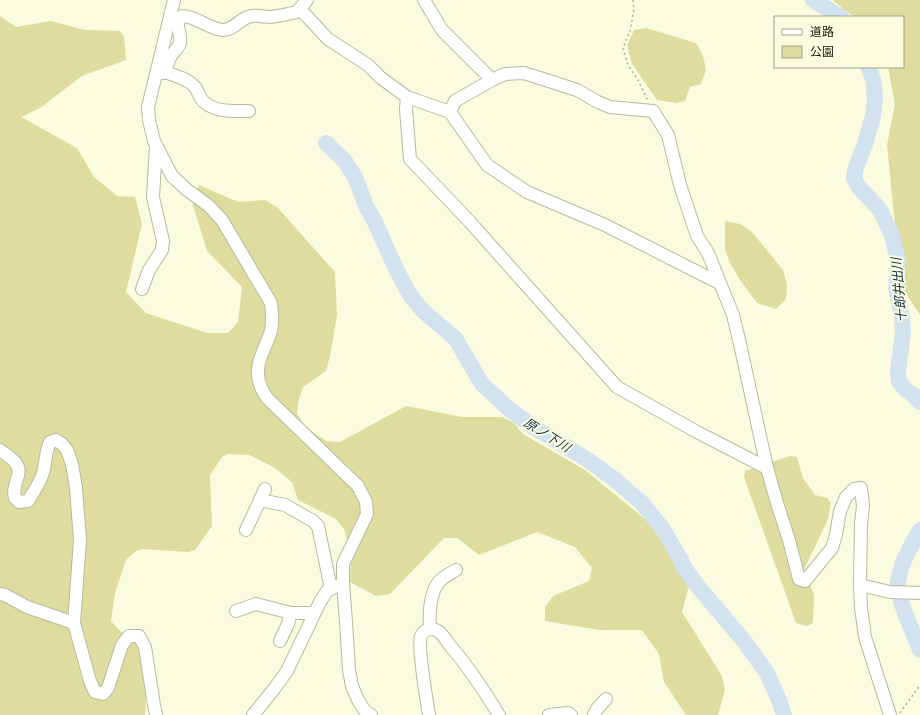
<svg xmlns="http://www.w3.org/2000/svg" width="920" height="715" font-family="'Fira Sans Condensed','Noto Sans JP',sans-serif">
<rect width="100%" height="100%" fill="#fbfbe0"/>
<g fill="#dedd9f">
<path d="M832 0H920V315L901 286 887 145 895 104 888 67H903V17H854Z"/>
<path d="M0 16 16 27 51 21 85 30 120 31 124 37 126 60 82 76 40 108 21 117 77 148 94 177 117 196 135 197 142 224 126 292 146 313 207 333H228L238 322 242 287 207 251 192 202 199 185 238 202 265 200 277 207 335 272 337 315 330 356 326 371 303 387 299 399 297 413 304 426 326 441 340 442 406 406 462 417H502L514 423 523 434 585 470 667 537 689 586 682 612 722 676 725 690 718 715H686L664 682 659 654 642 630H599L545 621V607L553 596 589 581 592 568 575 547 537 532 479 555 457 538H444L390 594 376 596 350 582 351 555 344 529 336 519 298 500 292 482 275 468 249 455 228 454 222 457 210 475 212 526 195 550 188 552 143 549 136 551 126 560 115 593 111 621 120 631 144 644 153 655 146 698 145 715H0Z"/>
<path d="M646 28 696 43 703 56 706 70 701 84 690 87 685 101 676 103 657 100 632 64 627 45 634 30Z"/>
<path d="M725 221 740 224 752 232 783 270 787 284 786 299 776 309 757 303 740 280 729 261 725 248Z"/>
<path d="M790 456 797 457 803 478 815 495 828 498 831 504 828 519 804 570 814 595 813 623 807 626 796 623 744 477 745 471Z"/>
</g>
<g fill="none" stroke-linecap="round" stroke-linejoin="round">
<g stroke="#d2e2ef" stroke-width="16">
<path d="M813 0 841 17"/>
<path d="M868 67 873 79 875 97 873 116 865 144 856 167 854 178 858 186 880 210 892 235 898 261 896 288 902 317 903 332 898 372 899 381 906 390 911 393 920 402"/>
<path d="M326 143 344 160 355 177 366 206 374 220 397 271 410 295 423 311 455 338 482 384 509 409 533 427 588 460 614 479 642 503 662 528 681 560 683 566 700 589 744 641 767 673 779 700 784 715"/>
<path d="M920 530C911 546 900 564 898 583 897 590 900 596 901 601 906 618 914 634 920 650"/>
</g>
<defs>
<g id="minor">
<path d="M174 0 148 107 149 120 154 141 172 176 186 189 209 206 222 220 271 303C272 312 273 322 271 331 265 350 252 366 261 387 262 391 265 394 267 398L358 486 366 502 367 514 343 564V583L346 622 349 670 352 686 358 700 365 711 371 715"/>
<path d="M424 0 442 30 492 80"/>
<path d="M300 9 328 39 368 65 381 78 407 97 450 112 487 165 527 192 605 225 719 283"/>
<path d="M165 72C175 76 187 78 195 87 198 91 200 99 204 102 217 113 234 111 249 111"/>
<path d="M164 73C167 68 167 63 170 58 172 53 179 48 180 43 182 32 173 25 182 16 197 16 208 29 223 30 233 30 239 20 248 17 255 14 262 17 270 17 279 16 288 14 297 12L307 0"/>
<path d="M407 97 406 109 410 159 470 222 617 387 697 432 767 468"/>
<path d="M450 112 455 101 492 80 505 74 524 73 577 90 598 102 610 107 653 111 668 135 680 185 697 236 708 253 733 315 740 344 767 468 777 503 789 540 799 579 805 581 832 548 836 535 840 511 846 497 854 489 861 488 863 506 861 523 860 585 861 608 865 637 890 715"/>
<path d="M142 289 149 270 162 250 163 241 153 197 156 146"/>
<path d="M0 450C11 458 23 464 17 479 15 486 13 490 15 498L19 502 28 501C33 493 39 484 42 476 46 465 45 452 50 442L56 440 62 444 67 450 72 464 76 488 80 540 74 623 90 681 95 692 103 694 108 688 122 645 129 636H139L145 647 154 705 156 715"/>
<path d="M260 500 265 489"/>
<path d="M246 530 260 500 285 505 313 521 318 526 331 589"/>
<path d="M860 585 890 592 920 593"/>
<path d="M0 594 5 595 27 607 74 623"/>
<path d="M236 611 256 604 291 613H314"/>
<path d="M430 629C429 614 429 596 438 583 442 577 450 574 456 570"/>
<path d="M280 641 288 624 291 613"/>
<path d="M253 715 274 689 287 671 320 602 327 591 343 583"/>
<path d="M429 715C427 702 417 645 421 636 423 631 430 627 436 630 441 632 445 638 448 643 467 665 484 690 499 715"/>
<path d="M549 715 568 713 571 715"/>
<path d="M594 715 597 709 606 699"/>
</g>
</defs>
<use href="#minor" stroke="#b9b9a0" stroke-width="14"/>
<g stroke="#acac97" stroke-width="1.5" stroke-dasharray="2 3" stroke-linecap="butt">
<path d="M633 0 634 9 630 31 623 48 628 65 638 80 648 101"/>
<path d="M900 713 920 685"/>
</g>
<use href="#minor" stroke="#fff" stroke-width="12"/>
</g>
<g text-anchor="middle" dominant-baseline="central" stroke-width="4" stroke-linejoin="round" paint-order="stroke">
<g font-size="13" font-style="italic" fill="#0b304b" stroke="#fbfbe0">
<text transform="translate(899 290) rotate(-95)">十郎井出川</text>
<text transform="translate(547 435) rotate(32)">原ノ下川</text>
</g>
</g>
<rect x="774" y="16" width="130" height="52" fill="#fbfbe0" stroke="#a1a18d"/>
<rect x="782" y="29" width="20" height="6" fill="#ffffff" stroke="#a1a18d"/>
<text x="810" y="36" font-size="12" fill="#191910">道路</text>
<rect x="782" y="46" width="20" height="12" fill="#dedd9f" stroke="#a1a18d"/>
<text x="810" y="56" font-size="12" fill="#191910">公園</text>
</svg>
